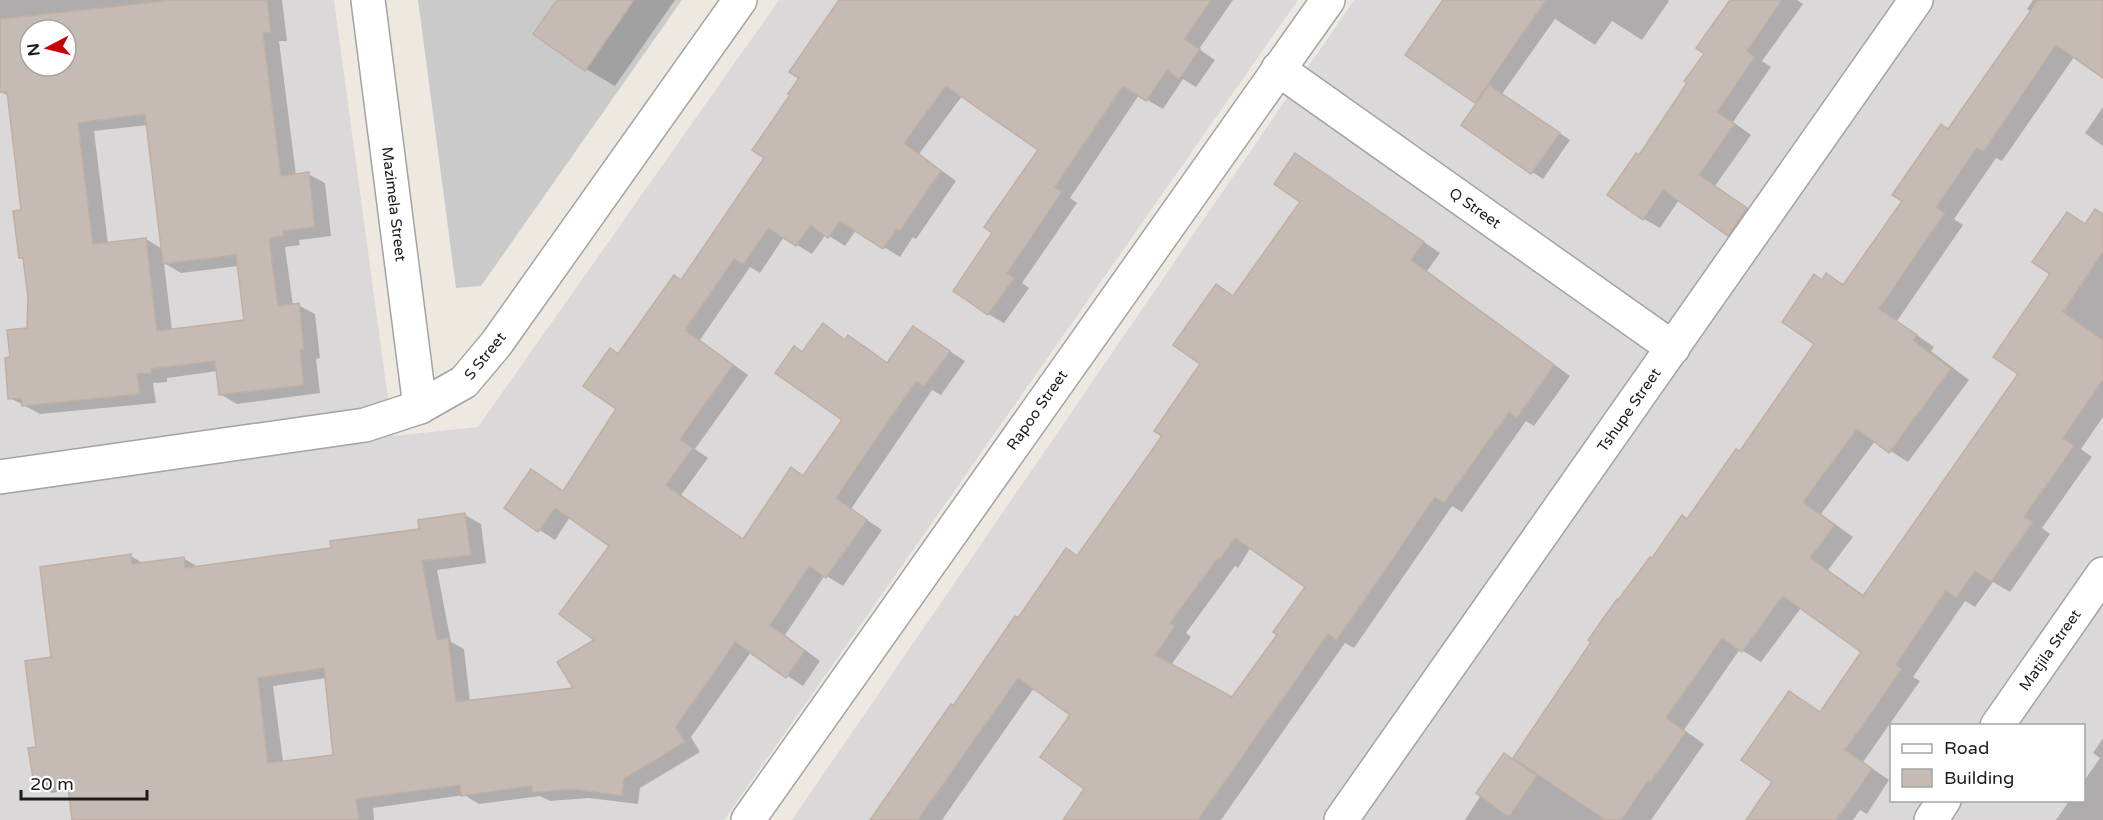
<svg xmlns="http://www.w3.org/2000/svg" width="2103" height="820" font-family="'Varela Round',sans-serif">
<rect width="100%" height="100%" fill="#eee9e0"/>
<g fill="#dad8d8" fill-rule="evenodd">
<path d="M0 0H334L393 436 478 427 779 0H1298L724 820H0ZM30 30H66V66H30Z"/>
<path d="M1354 0H2103V820H792ZM1892 726H2084V800H1892Z"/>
</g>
<path fill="#cacaca" d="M418 0H682L481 286 456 288Z"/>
<g fill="#0003" fill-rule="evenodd">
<path d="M0 0H282L287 41H279L296 175 308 174 325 183 331 236 299 240 300 245 285 247 293 306 298 305 315 314 320 358 316 359 320 393 237 404 220 394 218 371 167 378V382L153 383 156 403 40 414 10 398 11 359 28 330 29 297 25 260 20 257 23 211 9 96 0 92ZM30 30H66V66H30ZM148 125 162 249 146 239 108 244 94 131ZM164 263 181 273 238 266 245 322 172 331Z"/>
<path d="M559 0H675L615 86 586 69Z"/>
<path d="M863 0H1233L1199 49 1215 60 1196 87 1183 79 1163 109 1139 95 1070 198 1077 203 1022 283 1029 288 1004 323 988 314 994 233 1040 149 962 96 919 154 956 181 916 239 913 237 900 257 856 230 845 246 826 234 812 254 784 237 760 273 750 267 700 340 748 375 695 449 708 458 681 495 744 540 804 477 844 419 803 353 823 325 846 340 848 337 865 346 889 364 914 328 965 361 941 395 932 390 851 509 882 530 843 586 825 575 785 635 820 661 803 686 751 652 691 737 700 752 640 788 638 804 589 798 550 801 540 796 479 804 464 795 373 808 374 820H74L70 789 52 793 36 783 37 748 53 659 131 556 144 564 183 558 200 568 333 549 420 530 465 515 481 524 486 563 437 570 451 642 464 649 470 702 575 689 597 640 611 546 570 517 555 540 506 508 532 471 564 491 618 408 619 355 682 281 766 158ZM326 678 334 756 283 762 273 686Z"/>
<path d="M1444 0H1668L1669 1 1642 40 1612 21 1595 45 1555 19 1502 94 1570 140 1543 179 1463 125 1478 103 1407 55Z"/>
<path d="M1732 0H1797L1803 4 1762 61 1771 67 1733 122 1751 135 1715 186 1763 219 1745 244 1679 200 1660 228 1644 219 1639 157 1689 83Z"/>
<path d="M2033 0H2103V77L2074 57 2002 161 1996 158 1954 219 1963 225 1897 321 1934 347 1931 351 1969 380 1908 462 1875 441 1821 514 1853 537 1828 570 1865 596 2020 374 2052 274 2068 214 2086 224 2103 221V417L2081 449 2092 457 2042 528 2050 534 2010 592 1993 582 1975 607 1965 601 1913 677 1920 681 1863 762 1889 780 1867 814 1860 810 1853 820H1748L1775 782 1789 693 1821 713 1863 651 1801 608 1761 662 1740 649 1684 730 1704 744 1651 820H1465L1481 795 1513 760 1618 602 1688 521 1741 453 1816 343 1823 281 1827 275 1845 285 1904 201 1949 130 2031 12 2027 9Z"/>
<path d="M2103 107V146L2085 133Z"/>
<path d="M1295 155 1440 253 1427 271 1570 376 1534 426 1526 421 1462 512 1452 506 1354 648 1345 643 1221 820H1065L1086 789 1072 715 1034 688 942 820H872L1018 619 1079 557 1164 436 1202 364 1216 286 1234 297 1302 202ZM1251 547 1307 587 1279 635 1233 699 1171 665 1191 637 1186 633 1235 566 1238 568Z"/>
<path d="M2103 738V820H2056L2070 800H2084V781L2100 758 2093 753Z"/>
</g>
<g fill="#c5bbb4" stroke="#c0afa2" stroke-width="1.5" fill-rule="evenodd">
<path d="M174 0H267L271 32 263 33 281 176 309 172 315 227 283 231 284 236 269 238 278 306 299 303 304 349 300 350 304 385 219 395 215 361 151 369V373L137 374 140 394 22 406 21 398 8 399 5 358 10 357 7 330 27 328 28 297 23 258H19L13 211 21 210 7 92H0V19ZM30 30H66V66H30ZM145 114 163 264 236 255 244 320 157 331 146 238 93 244 78 123Z"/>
<path d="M557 0H634L585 71 533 34Z"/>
<path d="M839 0H1211L1184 39 1200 49 1179 79 1167 70 1146 101 1123 86 1055 187 1062 192 1007 273 1014 278 988 315 953 291 992 233 984 227 1038 150 946 86 904 143 941 171 900 231 897 229 883 249 840 221 828 238 811 225 796 246 768 228 743 265 734 259 685 330 733 365 680 439 693 448 666 485 743 539 791 467 803 476 842 420 775 373 794 346 802 352 823 323 845 340 848 335 887 363 913 326 950 351 924 387 916 381 836 498 867 520 826 578 809 566 770 625 805 651 786 678 735 642 676 727 685 742 624 779 622 796 572 789 532 793V786L461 796 460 785 356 799 359 820H72L67 779 34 784 28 748 36 747 25 661 51 657 40 567 131 554 132 564 184 557 185 568 331 548 330 541 419 529 418 520 465 513 471 555 422 561 437 640 448 638 456 702 573 688 557 662 594 640 559 614 609 546 555 508 538 532 504 508 531 469 563 491 616 409 583 386 610 348 618 354 674 275 681 280 764 158 752 150 790 95 788 94 799 78 789 72ZM324 668 333 755 268 763 258 678Z"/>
<path d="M1443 0H1546L1475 103 1405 55Z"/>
<path d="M1730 0H1782L1747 51 1755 57 1717 112 1735 124 1699 175 1747 208 1728 236 1663 190 1643 220 1607 195 1636 153 1639 155 1687 83 1684 81 1704 54 1696 48Z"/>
<path d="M2038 0H2103V78L2056 45 1983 152 1977 148 1936 207 1945 213 1879 309 1917 335 1913 340 1951 369 1889 453 1857 429 1803 502 1835 525 1810 558 1863 596 2018 374 1993 357 2050 274 2032 262 2067 212 2085 224 2095 209 2103 214V252L2063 312 2103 340V380L2063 438 2074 446 2024 517 2033 522 1991 582 1975 571 1956 598 1946 591 1896 665 1902 669 1845 750 1872 769 1836 820H1746L1772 782 1741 760 1789 691 1820 712 1861 652 1783 596 1742 652 1722 638 1666 718 1686 732 1650 783 1648 781 1621 820H1605L1513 758 1591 642 1588 640 1617 599 1618 600 1650 557 1652 558 1682 515 1687 519 1736 449 1740 451 1814 344 1782 322 1814 274 1822 280 1826 273 1843 285 1902 201 1892 195 1941 124 1948 129Z"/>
<path d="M1489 85 1560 133 1531 174 1461 125Z"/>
<path d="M1295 153 1424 242 1411 260 1554 365 1517 418 1509 412 1444 503 1435 497 1337 640 1328 634 1198 820H1063L1084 789 1040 757 1070 715 1018 678 918 820H870L951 704 953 706 1015 616 1018 618 1066 548 1077 556 1162 436 1154 431 1200 364 1173 345 1216 284 1233 296 1300 202 1274 184ZM1235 538 1305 587 1273 632 1277 635 1232 697 1155 655 1175 626 1170 623 1218 558 1220 559Z"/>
<path d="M1504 753 1537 776 1509 817 1476 793Z"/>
</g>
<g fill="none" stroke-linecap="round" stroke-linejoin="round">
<defs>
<g id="minor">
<path d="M368 0 420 407"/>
<path d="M1278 69 1673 348"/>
<path d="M0 477 365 425 420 407 464 382 496 344 740 0"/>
<path d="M1997 726 2103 574"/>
<path d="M748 820 1328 0"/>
<path d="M1341 820 1916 0"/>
<path d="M1931 820 1944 800"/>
</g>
</defs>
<use href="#minor" stroke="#a3a3a3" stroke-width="36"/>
<use href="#minor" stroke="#fff" stroke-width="33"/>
</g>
<g text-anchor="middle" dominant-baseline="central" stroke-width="4.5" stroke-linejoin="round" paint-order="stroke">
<g font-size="15" fill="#1c1c1c" stroke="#fff">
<text transform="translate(394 204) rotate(83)">Mazimela Street</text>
<text transform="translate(1475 208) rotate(35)">Q Street</text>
<text transform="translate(485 356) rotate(-51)">S Street</text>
<text transform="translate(1037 410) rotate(-55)">Rapoo Street</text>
<text transform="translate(1629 410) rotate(-55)">Tshupe Street</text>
<text transform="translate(2050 650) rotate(-55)">Matjila Street</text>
</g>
</g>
<rect x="1890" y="724" width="195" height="78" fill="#ffffff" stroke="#a4a4a4" stroke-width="1.5"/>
<rect x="1902" y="744" width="30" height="9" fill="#ffffff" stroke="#a4a4a4" stroke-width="1.5"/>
<text x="1944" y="754" font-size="18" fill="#1c1c1c">Road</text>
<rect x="1902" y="769" width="30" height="18" fill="#c5bbb4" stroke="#a4a4a4" stroke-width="1.5"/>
<text x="1944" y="784" font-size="18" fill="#1c1c1c">Building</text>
<g transform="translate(48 48) rotate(263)"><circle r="28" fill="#ffffff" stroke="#a4a4a4" stroke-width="1.5"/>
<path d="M0-4.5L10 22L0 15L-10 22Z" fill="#c70000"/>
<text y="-9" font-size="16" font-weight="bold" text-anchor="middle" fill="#1c1c1c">N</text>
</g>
<path d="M21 790v9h126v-9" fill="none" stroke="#1c1c1c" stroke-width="3"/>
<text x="30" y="790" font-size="18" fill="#1c1c1c" stroke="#ffffff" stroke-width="4.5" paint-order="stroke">20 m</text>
</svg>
